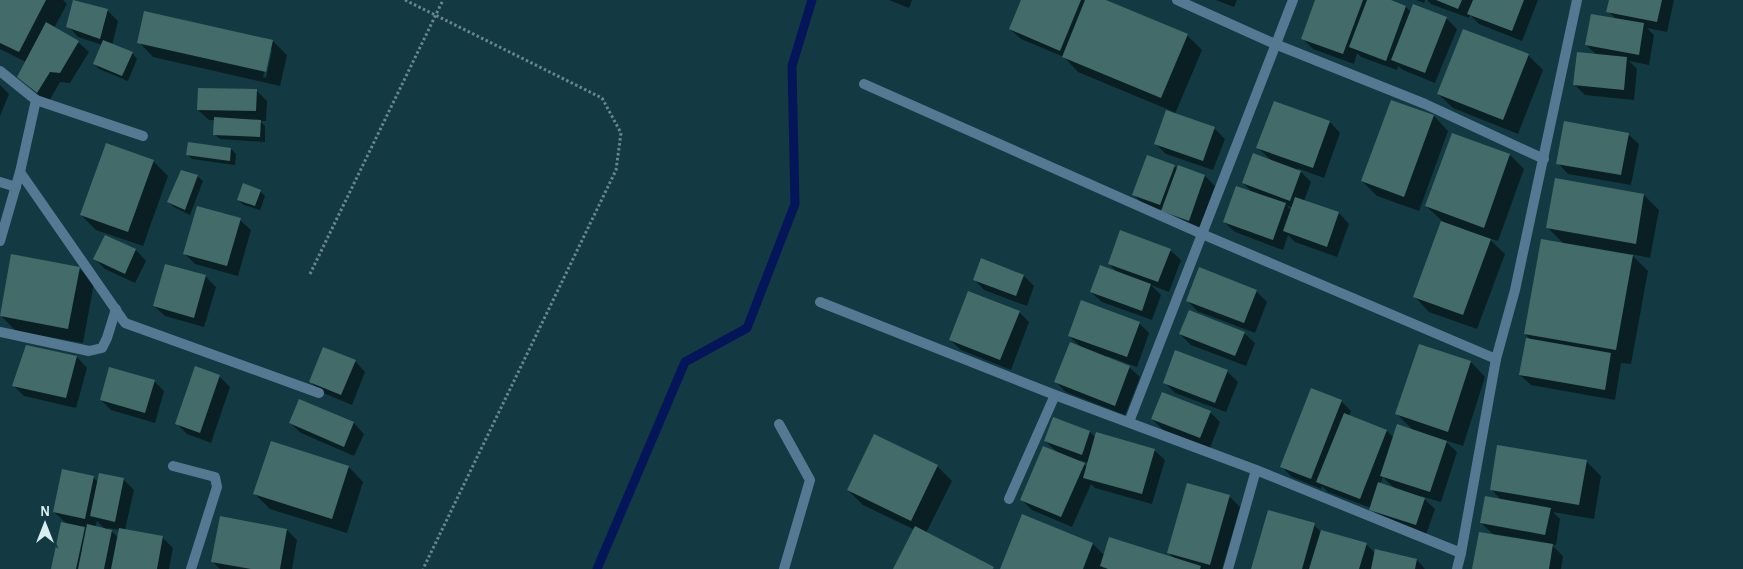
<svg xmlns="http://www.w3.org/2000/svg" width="1743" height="569" font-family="'Alegreya Sans',sans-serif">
<rect width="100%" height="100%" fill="#133a43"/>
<g fill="#0007" fill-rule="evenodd">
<path d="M0 0H63L67 4 54 28 78 42 89 52 70 83 60 82 48 103 18 77 26 62 0 49Z"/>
<path d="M889 0H912L909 8Z"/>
<path d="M1022 0H1103L1187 35 1202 50 1175 114 1214 128 1225 139 1213 170 1166 154 1155 143 1174 112 1078 72 1064 57 1021 39 1010 29Z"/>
<path d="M1216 0H1237L1234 7Z"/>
<path d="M1317 0H1387L1406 7 1411 12 1446 18 1457 29 1435 83 1403 70 1398 66 1397 70 1361 57 1357 53 1354 64 1313 49 1302 38Z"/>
<path d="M1416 0H1425L1424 3Z"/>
<path d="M1427 0H1538L1522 41 1479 24 1470 15 1469 18 1431 4Z"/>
<path d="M1610 0H1674L1667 32 1647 28 1654 35 1649 65 1629 61 1637 69 1634 100 1585 95 1574 84 1597 55 1586 45 1616 19 1608 11Z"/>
<path d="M107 10 118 21 112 45 132 53 137 59 128 81 99 69 94 64 102 45 78 37 68 26Z"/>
<path d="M273 41 287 55 280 86 153 57 139 42ZM270 50H272L266 78 263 77Z"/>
<path d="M1528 55 1543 70 1518 134 1453 108 1438 94Z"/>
<path d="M0 85 9 94 0 116Z"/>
<path d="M256 90 267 101 266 121H260L265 126V142L220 139 214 134 215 120H209L198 110Z"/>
<path d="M1434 116 1448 131 1419 211 1377 196 1362 181Z"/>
<path d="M1330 122 1340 133 1324 178 1297 168 1311 182 1304 201 1339 213 1349 224 1337 257 1295 242 1288 235 1283 250 1235 232 1224 222 1253 193 1243 183 1272 161 1258 148ZM1286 205 1293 208 1292 211Z"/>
<path d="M1628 134 1639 144 1631 185 1568 174 1558 163Z"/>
<path d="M231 149 236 154 235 165 192 159 187 154Z"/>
<path d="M1510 155 1524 169 1498 241 1488 238 1505 254 1477 329 1429 312 1415 297 1442 221 1426 206Z"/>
<path d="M153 161 168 176 143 246 96 230 81 215Z"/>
<path d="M1174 166 1178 170 1205 176 1215 186 1199 231 1144 205 1134 195Z"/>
<path d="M197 176 203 181 190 215 174 207 168 202Z"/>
<path d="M260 191 265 196 260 210 244 205 238 200Z"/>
<path d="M1644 195 1659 210 1650 258 1631 254 1648 271 1631 364 1621 363 1615 400 1531 385 1520 375 1531 340 1525 334 1564 244 1547 227Z"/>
<path d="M240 220 251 230 238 276 195 264 184 253Z"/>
<path d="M136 250 146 261 135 283 105 269 95 259Z"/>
<path d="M1170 250 1181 260 1169 292 1151 285 1161 295 1152 320 1102 302 1091 292 1119 274 1109 264Z"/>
<path d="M79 268 94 283 83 343 16 331 1 316Z"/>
<path d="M205 276 216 287 204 327 165 316 154 306Z"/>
<path d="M1024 276 1034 286 1027 306 984 290 974 279Z"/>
<path d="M1256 291 1267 302 1255 333 1197 311 1187 300Z"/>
<path d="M1019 312 1029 322 1011 370 961 350 950 340Z"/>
<path d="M1139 323 1149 333 1137 367 1107 356V358L1129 367 1140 377 1125 415 1066 392 1056 382 1082 348 1069 336Z"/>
<path d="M1244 333 1255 343 1246 366 1191 345 1180 334Z"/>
<path d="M1419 346 1471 362 1485 377 1463 446 1444 440 1457 452 1441 502 1421 496 1435 509 1426 535 1381 520 1371 508 1328 492 1322 486 1321 489 1292 477 1282 467 1341 401 1351 411 1349 416 1387 431 1394 438 1414 431 1397 414ZM1383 477 1395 489 1380 484Z"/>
<path d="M77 357 87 368 76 408 24 396 13 385Z"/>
<path d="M355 361 365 372 352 405 321 392 311 382Z"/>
<path d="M196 368 220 377 230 387 211 443 187 434 177 424Z"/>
<path d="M1227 371 1238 382 1226 412 1175 393 1164 382Z"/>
<path d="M154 381 164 391 155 423 111 410 101 400Z"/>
<path d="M300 401 354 423 364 434 354 456 301 433 290 423Z"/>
<path d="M1210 412 1220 422 1210 448 1163 430 1152 419Z"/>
<path d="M1053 419 1090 432 1096 438 1154 450 1165 460 1152 504 1095 488 1091 484 1072 527 1032 510 1021 499 1058 453 1045 441ZM1080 460 1088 463 1087 467Z"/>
<path d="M1587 462 1601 476 1594 519 1553 512 1560 519 1556 545 1551 544 1563 556 1561 569H1474L1494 535 1481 523 1502 501 1491 489Z"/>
<path d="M937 466 952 481 926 533 994 569H894L915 530 863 505 848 490Z"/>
<path d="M349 467 363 482 347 533 270 509 255 494Z"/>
<path d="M93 477 98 482 123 479 134 490 125 530 162 537 173 548 169 569H52L67 524 54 512ZM97 521 105 529 95 527ZM108 528 120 530 119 538Z"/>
<path d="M1229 496 1240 507 1222 569H1001L1093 544 1105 556 1175 559 1169 553Z"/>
<path d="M1314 525 1320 531 1366 544 1375 553 1417 560 1425 569H1253Z"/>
<path d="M287 530 297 540 292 569H220L212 561Z"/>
</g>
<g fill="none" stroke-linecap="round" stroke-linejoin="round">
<path stroke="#04155a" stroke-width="9" d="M597 569 685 362 747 328 795 204 792 66 812 0"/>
</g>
<g fill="#436b69">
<path d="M0 0H46L19 52 0 43Z"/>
<path d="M73 0 108 9 100 39 66 27Z"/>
<path d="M1021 0H1081L1060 51 1009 29Z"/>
<path d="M1085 0H1106L1188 34 1161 98 1062 57Z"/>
<path d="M1315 0H1363L1343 54 1301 39Z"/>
<path d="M1367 0H1391L1406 6 1386 61 1349 47Z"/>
<path d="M1436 0H1462L1458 9Z"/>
<path d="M1473 0H1524L1512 31 1467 14Z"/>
<path d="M1609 0H1662L1657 22 1606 12Z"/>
<path d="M1413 4 1447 17 1425 73 1391 60Z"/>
<path d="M144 11 273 40 266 72 137 43Z"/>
<path d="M1591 14 1644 23 1639 55 1585 45Z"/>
<path d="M46 22 79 41 60 73 50 72 37 93 17 77Z"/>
<path d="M1463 29 1529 54 1503 120 1437 94Z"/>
<path d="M103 40 133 52 122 76 93 64Z"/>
<path d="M1577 52 1627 57 1624 90 1573 85Z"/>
<path d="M198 88 257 89 256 111 197 110Z"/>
<path d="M1391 100 1434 115 1404 197 1361 181Z"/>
<path d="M1274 101 1330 121 1313 168 1256 148Z"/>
<path d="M1166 110 1215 127 1203 161 1154 144Z"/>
<path d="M214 117 261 120 260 137 213 135Z"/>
<path d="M1564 121 1629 133 1621 175 1556 164Z"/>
<path d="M1452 133 1510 154 1484 228 1425 206Z"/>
<path d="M188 142 231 148 230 161 186 155Z"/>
<path d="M106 143 154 160 128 232 80 215Z"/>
<path d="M1253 153 1301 171 1290 201 1242 183Z"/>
<path d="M1147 155 1175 165 1160 205 1132 195Z"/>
<path d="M1178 165 1205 175 1189 221 1161 211Z"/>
<path d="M181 170 198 175 185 210 167 202Z"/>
<path d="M1555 178 1644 194 1636 244 1546 228Z"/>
<path d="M243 183 261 190 255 206 237 200Z"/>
<path d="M1236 186 1286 203 1273 240 1223 222Z"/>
<path d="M1295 197 1339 212 1327 247 1283 231Z"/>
<path d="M197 206 241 218 227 266 183 254Z"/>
<path d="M1441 221 1491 239 1463 315 1413 297Z"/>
<path d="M1120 230 1171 249 1158 282 1108 264Z"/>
<path d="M105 235 136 249 125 274 93 259Z"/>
<path d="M1541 239 1633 255 1616 350 1524 334Z"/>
<path d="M11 254 80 267 68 329 0 316Z"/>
<path d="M981 258 1024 275 1016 296 973 280Z"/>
<path d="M165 264 206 275 194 318 153 306Z"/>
<path d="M1100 265 1151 284 1142 311 1090 292Z"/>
<path d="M1199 267 1257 290 1244 323 1186 301Z"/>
<path d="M968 291 1020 311 1000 360 949 340Z"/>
<path d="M1081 300 1140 322 1127 357 1068 336Z"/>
<path d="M1189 310 1245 332 1235 356 1179 334Z"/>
<path d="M1526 338 1611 353 1605 390 1519 375Z"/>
<path d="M1070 342 1130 366 1115 406 1054 382Z"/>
<path d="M1419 344 1471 361 1448 432 1395 414Z"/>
<path d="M26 345 77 356 66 398 12 386Z"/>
<path d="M323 347 356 360 341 395 309 382Z"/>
<path d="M1175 350 1228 370 1215 403 1163 383Z"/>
<path d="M195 366 220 375 200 433 175 424Z"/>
<path d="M109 367 155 380 145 413 100 400Z"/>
<path d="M1311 388 1342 400 1311 479 1280 467Z"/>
<path d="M1162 392 1211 411 1200 438 1151 419Z"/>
<path d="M299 399 354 422 344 447 289 423Z"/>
<path d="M1344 413 1387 430 1360 499 1316 482Z"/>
<path d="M1053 417 1090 431 1082 455 1044 441Z"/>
<path d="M1397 424 1447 441 1430 492 1380 476Z"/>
<path d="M1096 432 1155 449 1142 494 1083 478Z"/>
<path d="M874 434 938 465 911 521 847 490Z"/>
<path d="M271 441 349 466 332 519 253 494Z"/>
<path d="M1497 445 1587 460 1579 505 1490 490Z"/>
<path d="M1043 446 1085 463 1061 517 1020 500Z"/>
<path d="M62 469 94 476 85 519 53 512Z"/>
<path d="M99 473 124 478 115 522 90 516Z"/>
<path d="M1378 482 1425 498 1416 525 1369 510Z"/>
<path d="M1187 483 1230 495 1210 565 1167 553Z"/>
<path d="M1485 496 1551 508 1545 535 1480 523Z"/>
<path d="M1268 510 1315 523 1302 569H1251Z"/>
<path d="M1022 514 1093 543 1083 569H1000Z"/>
<path d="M220 516 287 529 280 569H251L211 562Z"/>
<path d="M61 522 85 527 76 569H51Z"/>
<path d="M87 524 112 530 104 569H78Z"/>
<path d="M915 526 994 567 993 569H893Z"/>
<path d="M119 528 163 536 157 569H111Z"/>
<path d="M1321 530 1367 543 1359 569H1309Z"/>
<path d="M1479 532 1553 544 1549 569H1472Z"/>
<path d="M1109 537 1201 566 1200 569H1108L1100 566Z"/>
<path d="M1375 549 1417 559 1415 569H1371Z"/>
</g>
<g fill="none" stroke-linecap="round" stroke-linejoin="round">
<g stroke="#67868e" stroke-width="3" stroke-dasharray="2.5 2.5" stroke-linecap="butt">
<path d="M405 0 602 98 621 133 616 170 423 569"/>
<path d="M310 274 443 0"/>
</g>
<g stroke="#557992" stroke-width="10">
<path d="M1177 0 1275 44 1425 104 1544 159"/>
<path d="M0 71 36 100 20 172 0 241"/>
<path d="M864 84 1202 234 1496 359"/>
<path d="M36 100 143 136"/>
<path d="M20 172 125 323 319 393"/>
<path d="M0 182 16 187"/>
<path d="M820 302 1055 395 1256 470 1461 553"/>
<path d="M0 332 89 351 102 348 107 338 116 309"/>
<path d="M1129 422 1293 0"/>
<path d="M779 424 810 480 784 569"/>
<path d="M173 466 215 477 217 487 191 569"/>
<path d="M1009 499 1055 395"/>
<path d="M1228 569 1256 470"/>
<path d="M1457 569 1461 553 1496 359 1515 290 1577 0"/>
</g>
</g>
<g transform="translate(45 524)" stroke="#133a43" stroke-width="4" paint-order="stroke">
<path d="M0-4L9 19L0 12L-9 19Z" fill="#d9eef3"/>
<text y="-8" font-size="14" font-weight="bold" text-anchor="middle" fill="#d9eef3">N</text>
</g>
</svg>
